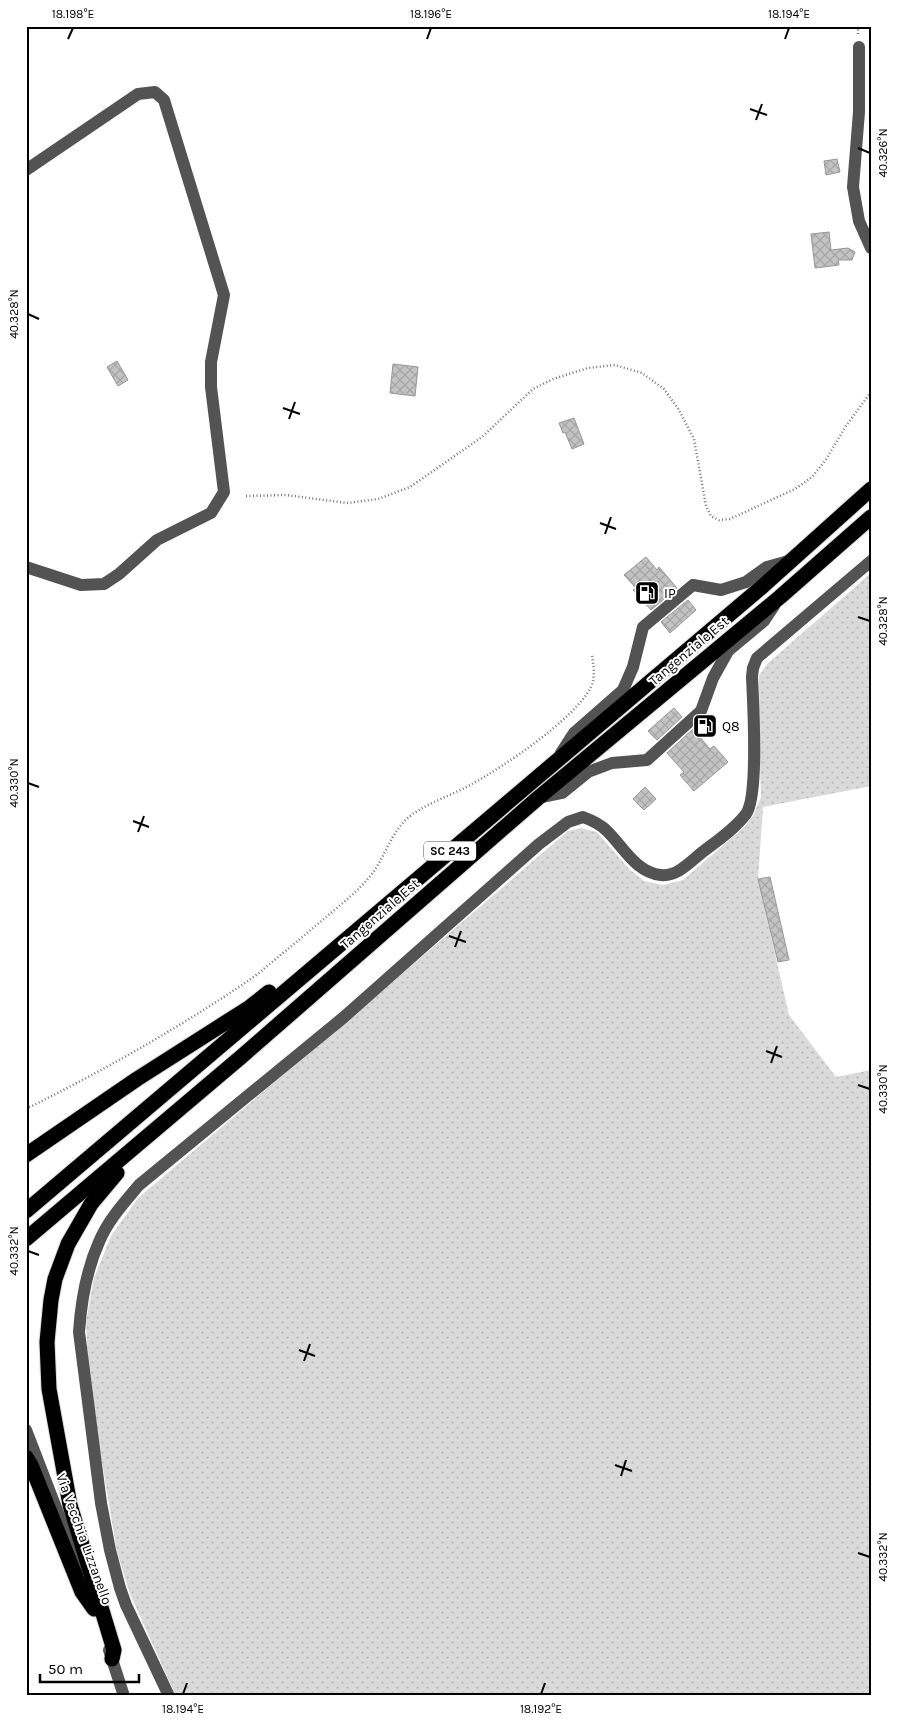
<svg xmlns="http://www.w3.org/2000/svg" width="897" height="1722" font-family="Karla,sans-serif">
<defs>
<pattern id="grass-dots" width="8" height="8" patternUnits="userSpaceOnUse" patternTransform="scale(1.25)"><rect width="8" height="8" fill="#dadada"/><path d="M2 2h.1M6 6h.1" fill="none" stroke="#b9b9b9" stroke-width="1.8" stroke-linecap="round"/></pattern>
<pattern id="building-cross-hatch" width="8" height="8" patternUnits="userSpaceOnUse" patternTransform="scale(1.25)"><rect width="8" height="8" fill="#c3c3c3"/><path d="M0 0l8 8M0 8l8-8" fill="none" stroke="#a6a6a6"/></pattern>
</defs>
<rect width="100%" height="100%" fill="#fff"/>
<path fill="url(#grass-dots)" d="M871 573V786L763 807 758 879 789 1015 836 1077 871 1070V1696H176L130 1594 117 1552 89 1384 86 1322 94 1278 111 1236 138 1198 375 997 568 831 581 828 597 832 629 869 644 881 663 885 683 880 743 828 753 816 761 797 758 699 759 676 767 664Z"/>
<g fill="url(#building-cross-hatch)" stroke="#979797">
<path d="M837 159 840 172 826 175 824 161Z"/>
<path d="M829 232 831 250 848 248 855 252 853 257 852 260H838L839 265 815 268 811 234Z"/>
<path d="M117 361 128 380 118 386 107 367Z"/>
<path d="M393 364 418 367 415 396 390 393Z"/>
<path d="M574 418 584 444 572 449 565 432 563 433 559 423Z"/>
<path d="M646 557 657 570 659 567 677 588 651 610 633 590 636 588 624 575Z"/>
<path d="M688 600 696 610 670 633 661 622Z"/>
<path d="M674 708 682 717 657 740 648 731Z"/>
<path d="M693 729 710 749 714 746 728 762 694 791 680 775 684 772 667 753Z"/>
<path d="M645 787 656 799 644 810 633 799Z"/>
<path d="M770 877 789 960 778 962 758 879Z"/>
</g>
<g fill="none" stroke-linecap="round" stroke-linejoin="round">
<defs>
<g id="highway">
<path d="M26 1155 137 1079 250 1007 269 992"/>
<path d="M26 1211 763 586 871 489"/>
<path d="M26 1239 241 1057 538 798 780 597 871 517"/>
<path d="M26 1457 31 1465 82 1592 94 1609"/>
<path d="M112 1659 114 1650 70 1505 49 1389 47 1342 51 1300 55 1279 68 1244 91 1204 117 1173"/>
</g>
</defs>
<use href="#highway" stroke="#dbdbdb" stroke-width="17"/>
<g stroke="#757575" stroke-width="2.5" stroke-dasharray="1 2.5" stroke-linecap="butt">
<path d="M858 26V35"/>
<path d="M246 496 286 495 347 503 378 499 410 487 482 437 533 389 553 379 588 368 615 365 642 373 664 389 679 410 694 439 706 506 711 516 719 520 730 519 795 489 812 477 825 461 846 426 871 392"/>
<path d="M26 1109C106 1069 181 1027 255 976 268 966 280 955 293 945 310 930 328 916 345 901 356 892 366 882 374 871 386 854 392 831 409 817 428 802 451 796 472 784 503 767 575 719 591 687 596 676 593 665 592 654"/>
</g>
<g stroke="#535353" stroke-width="12">
<path d="M859 47V112L853 187 859 221 871 248"/>
<path d="M26 170 138 94 155 92 164 100 224 295 211 362V387L224 492 211 513 157 540 119 574 104 584 81 585 26 567"/>
<path d="M561 753 574 733 623 690 633 667 643 627 693 585 721 590 746 582 767 567 792 560"/>
<path d="M538 798 562 793 588 772 612 763 647 760 701 711 713 678 728 651 764 621 774 606"/>
<path d="M26 1430 80 1570"/>
<path d="M109 1650 124 1696"/>
<path d="M169 1696 126 1605 120 1588 110 1550 101 1503 79 1332C81 1302 87 1269 99 1242 108 1220 124 1203 139 1185L344 1017 539 844 568 822 583 817C591 820 600 824 606 830 623 846 635 872 661 875 676 877 689 863 700 854 715 842 734 830 746 814 759 796 753 703 752 677L753 668 757 658 871 561"/>
</g>
<use href="#highway" stroke="#000" stroke-width="15"/>
</g>
<path fill="none" stroke="#000" stroke-width="2" d="M68 39 73 28M427 39 431 28M785 39 789 28M750 109 767 115M756 120 762 104M858 148 870 153M28 314 39 319M283 408 300 414M289 419 295 402M600 523 616 529M605 534 611 517M858 617 870 621M28 783 39 787M133 821 149 827M138 832 144 816M449 936 466 942M455 947 461 931M766 1051 782 1057M771 1063 777 1046M858 1085 870 1089M28 1251 39 1255M299 1350 315 1356M304 1361 310 1344M615 1465 632 1471M621 1476 626 1460M858 1553 870 1557M183 1694 187 1683M541 1694 545 1683"/>
<defs>
<symbol id="fuel-square" viewBox="-11 -11 22 22"><rect x="-9" y="-9" width="18" height="18" rx="4" fill="#000" stroke="#fff"/><path d="M-5.5-6h7V0h2V4h1.3V-2.5L3-4.5l.8-.8L6-3V5H2.5V1h-1V6h-7ZM-4.2-4.7v3.2H.2V-4.7Z" fill="#fff"/></symbol>
</defs>
<g fill-rule="evenodd">
<use href="#fuel-square" x="633" y="579" width="28" height="28"/>
<use href="#fuel-square" x="691" y="712" width="28" height="28"/>
</g>
<g text-anchor="middle" dominant-baseline="central" stroke-width="4" stroke-linejoin="round" paint-order="stroke">
<rect fill="#fff" stroke="#4c4c4c" stroke-width="1" x="424" y="841.5" width="52" height="19" rx="4"/>
<g font-size="12" font-weight="bold" fill="#000">
<text x="450" y="851">SC 243</text>
</g>
<g font-size="14" fill="#000" stroke="#fff" text-anchor="start">
<text x="664" y="593">IP</text>
<text x="722" y="726">Q8</text>
</g>
<g font-size="14" fill="#000" stroke="#fff">
<text transform="translate(689 651) rotate(-40)">Tangenziale Est</text>
<text transform="translate(380 914) rotate(-41)">Tangenziale Est</text>
<text transform="translate(84 1539) rotate(70)">Via Vecchia Lizzanello</text>
</g>
</g>
<rect width="897" height="1722" fill="none" stroke="#ffffff" stroke-width="55"/>
<path d="M40 1674v8h99v-8" fill="none" stroke="#000000" stroke-width="2.5"/>
<text x="48" y="1674" font-size="15" fill="#000000" stroke="#ffffff" stroke-width="4" paint-order="stroke">50 m</text>
<rect x="28" y="28" width="842" height="1666" fill="none" stroke="#000" stroke-width="2"/>
<g font-size="12" text-anchor="middle" fill="#000">
<text x="73" y="18">18.198°E</text>
<text x="431" y="18">18.196°E</text>
<text x="789" y="18">18.194°E</text>
<text transform="translate(883 153) rotate(-90)" y="4">40.326°N</text>
<text transform="translate(14 314) rotate(-90)" y="4">40.328°N</text>
<text transform="translate(883 621) rotate(-90)" y="4">40.328°N</text>
<text transform="translate(14 783) rotate(-90)" y="4">40.330°N</text>
<text transform="translate(883 1089) rotate(-90)" y="4">40.330°N</text>
<text transform="translate(14 1251) rotate(-90)" y="4">40.332°N</text>
<text transform="translate(883 1557) rotate(-90)" y="4">40.332°N</text>
<text x="183" y="1713">18.194°E</text>
<text x="541" y="1713">18.192°E</text>
</g>
</svg>
